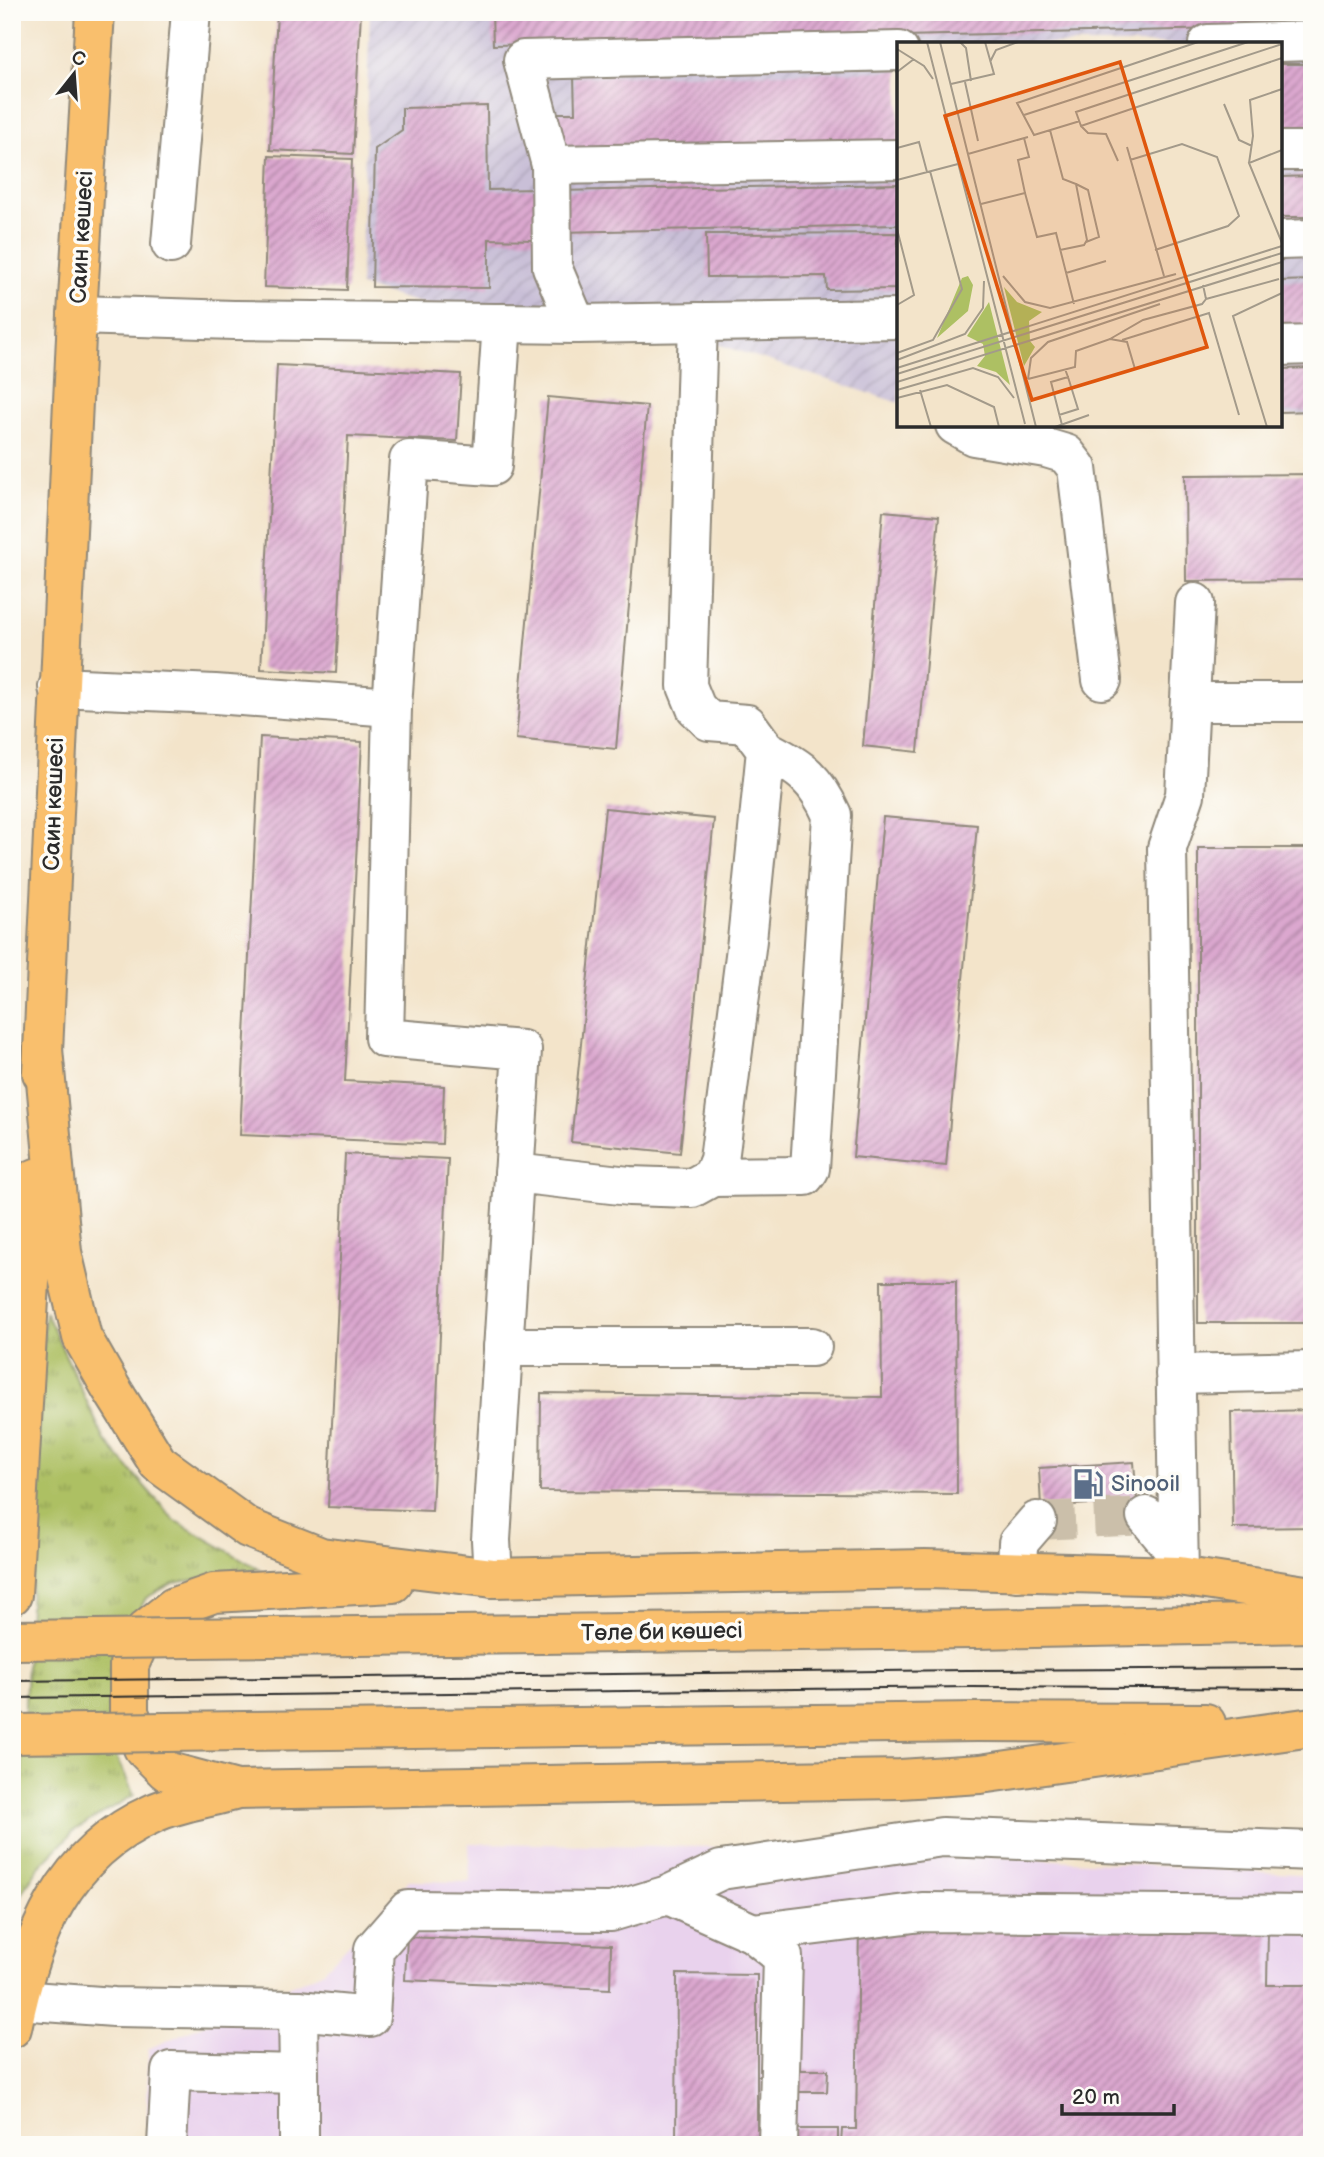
<svg xmlns="http://www.w3.org/2000/svg" width="1324" height="2157" font-family="'Balsamiq Sans',sans-serif">
<defs>
<pattern id="industrial-furrows" width="10" height="10" patternUnits="userSpaceOnUse" patternTransform="scale(1.75)"><rect width="10" height="10" fill="#c9bfd7"/><path d="M-1 1l2-2M0 10L10 0M9 11l2-2" fill="none" stroke="#ada4b9"/></pattern>
<pattern id="grass-tufts" width="24" height="20" patternUnits="userSpaceOnUse" patternTransform="scale(1.75)"><rect width="24" height="20" fill="#adc063"/><path d="M3 7l-1-3M5 7V3M7 7l1-3M15 17l-1-3M17 17v-4M19 17l1-3" fill="none" stroke="#8d9c52"/></pattern>
<pattern id="building-hatch" width="6" height="6" patternUnits="userSpaceOnUse" patternTransform="scale(1.75)"><rect width="6" height="6" fill="#dba7cf"/><path d="M-1 1l2-2M0 6l6-6M5 7l2-2" fill="none" stroke="#b288a8"/></pattern>
</defs>
<rect width="100%" height="100%" fill="#fdfcf7"/>
<filter id="ink" filterUnits="userSpaceOnUse"><feTurbulence type="fractalNoise" baseFrequency=".0143" numOctaves="2"/><feDisplacementMap in="SourceGraphic" scale="14" xChannelSelector="R" yChannelSelector="G"/><feConvolveMatrix kernelMatrix="1 2 1 2 8 2 1 2 1" color-interpolation-filters="sRGB"/></filter>
<filter id="wash" filterUnits="userSpaceOnUse"><feTurbulence type="fractalNoise" baseFrequency=".00686" numOctaves="4" result="noise"/><feDisplacementMap in="SourceGraphic" scale="28" xChannelSelector="R" yChannelSelector="G"/><feGaussianBlur stdDeviation="1.57" result="paint"/><feColorMatrix in="noise" values="0 0 0 0 0 0 0 0 0 0 0 0 0 0 0 0 0 1.4 0 .05"/><feComposite in="paint" operator="in"/></filter>
<g filter="url(#wash)">
<rect width="100%" height="100%" fill="#f3e4ca"/>
<path fill="#e9d2ed" d="M469 1843 714 1847 721 1870 930 1853 1312 1875V2145H147L148 2049 322 1972 409 1881 470 1882Z"/>
<path fill="url(#industrial-furrows)" d="M370 12H1312V415L1280 416V44H899V403L708 341 540 337 360 286Z"/>
<path fill="url(#grass-tufts)" stroke="#6c7647" stroke-width="2" d="M45 1311 105 1441 174 1520 259 1569 173 1583 146 1598 116 1652 109 1741 134 1795 75 1830 39 1867 15 1903Z"/>
<g id="blocks">
<g fill="url(#building-hatch)">
<path d="M277 12H361L353 154 270 150Z"/>
<path d="M492 12H1312V27L493 45Z"/>
<rect x="1280" y="64" width="32" height="78"/>
<path d="M899 71V149L556 155 555 113H575L574 77Z"/>
<path d="M487 106 488 190 536 189 535 240 489 239V288L372 287 375 149 402 130V108Z"/>
<path d="M269 156 352 159 347 290 264 287Z"/>
<path d="M1312 176V217H1280V177Z"/>
<path d="M899 184V225L559 232 558 191Z"/>
<path d="M898 233V289L827 290 826 276 707 277 706 234Z"/>
<path d="M1312 280V332L1280 333V281Z"/>
<path d="M277 365 461 374 457 441 348 436 336 673 261 669Z"/>
<path d="M1312 368V411L1280 412V369Z"/>
<path d="M548 397 647 406 616 749 516 739Z"/>
<path d="M1312 474V580L1186 581 1185 475Z"/>
<path d="M883 511 939 516 918 752 863 746Z"/>
<path d="M260 737 362 742 345 1081 444 1086 442 1144 240 1135Z"/>
<path d="M605 808 714 819 680 1153 571 1142Z"/>
<path d="M883 817 977 825 946 1166 853 1157Z"/>
<rect x="1198" y="848" width="114" height="475"/>
<path d="M345 1154 448 1159 432 1511 328 1507Z"/>
<path d="M881 1281H956L957 1494 540 1491 541 1393 882 1397Z"/>
<path d="M1312 1410V1527L1233 1528 1231 1412Z"/>
<path d="M1134 1462 1137 1501 1041 1507 1039 1468Z"/>
<path d="M859 1925 1268 1932 1267 1985H1312V2145H841L842 2129H856Z"/>
<path d="M407 1937 611 1945 610 1989 405 1980Z"/>
<path d="M677 1974 757 1975V2129H838V2145H676Z"/>
<path d="M797 2070H828L827 2092H797Z"/>
</g>
</g>
</g>
<g filter="url(#ink)">
<use href="#blocks" fill-opacity="0" stroke="#8f887a" stroke-width="2"/>
<g fill="none" stroke-linecap="round" stroke-linejoin="round">
<path stroke="#cbbfaa" stroke-width="38" stroke-dasharray="38 19" stroke-linecap="butt" d="M1037 1521 1146 1516"/>
<defs>
<g id="minor">
<path d="M1208 44 1312 41"/>
<path d="M899 51 523 60 551 165 552 267 576 324 899 319"/>
<path d="M1280 151H1312"/>
<path d="M551 165 899 159"/>
<path d="M1280 240 1312 239"/>
<path d="M171 244 191 12"/>
<path d="M77 315 234 320 576 324"/>
<path d="M1280 346 1312 345"/>
<path d="M955 425 974 436 1046 448 1066 454 1077 468 1102 680"/>
<path d="M58 687 215 694 392 707 409 460 492 466 502 323"/>
<path d="M1190 702H1312"/>
<path d="M392 707 384 1038 522 1050 491 1540 493 1578"/>
<path d="M514 1173 629 1186 692 1188 712 1177 719 1160 747 940 766 750 747 724 709 721 696 708 687 686 698 322"/>
<path d="M712 1177 805 1176 810 1169 832 815C816 779 802 768 766 750"/>
<path d="M503 1347H812"/>
<path d="M1175 1374 1312 1371"/>
<path d="M1146 1516 1178 1555"/>
<path d="M1017 1572 1018 1543 1037 1521"/>
<path d="M1179 1576 1167 848 1185 795 1195 603"/>
<path d="M668 1895 721 1870 942 1837 1312 1851"/>
<path d="M753 1933 922 1912 1312 1915"/>
<path d="M18 2000 114 2007 298 2010 370 2017 374 1949 408 1910 611 1912 668 1895 753 1933 783 1957 778 2145"/>
<path d="M167 2145 171 2071 299 2074 298 2010"/>
<path d="M299 2145V2074"/>
</g>
<g id="major">
<path d="M43 1049 62 1252 82 1337 111 1388 158 1463 248 1528 321 1557 493 1578 925 1569 1179 1576 1312 1596"/>
<path d="M42 1073 77 315 95 12"/>
<path d="M12 1595 36 1178"/>
<path d="M976 1629 1312 1623"/>
<path d="M977 1722 1206 1723"/>
<path d="M237 1790 166 1771 143 1748 129 1712V1665L145 1630 174 1607 214 1593 393 1583"/>
<path d="M12 2028C30 1937 63 1853 154 1813 179 1802 210 1798 237 1790L900 1779 980 1774 1312 1727"/>
</g>
</defs>
<use href="#minor" stroke="#8f887a" stroke-width="42"/>
<use href="#major" stroke="#8f887a" stroke-width="42"/>
<use href="#minor" stroke="#fff" stroke-width="38"/>
<use href="#major" stroke="#f9bf6d" stroke-width="38"/>
<g stroke="#2b2b2b" stroke-width="2">
<path d="M12 1681 966 1670 1312 1668"/>
<path d="M12 1698 969 1687 1312 1689"/>
</g>
<defs>
<g id="major-bridge">
<path d="M12 1640 976 1629"/>
<path d="M12 1734 977 1722"/>
</g>
</defs>
<use href="#major-bridge" stroke="#8f887a" stroke-width="42" stroke-linecap="butt"/>
<use href="#major-bridge" stroke="#f9bf6d" stroke-width="38"/>
</g>
</g>
<defs>
<symbol id="fuel-bare" viewBox="-9 -9 18 18"><path d="M-5.5-6h7V0h2V4h1.3V-2.5L3-4.5l.8-.8L6-3V5H2.5V1h-1V6h-7ZM-4.2-4.7v3.2H.2V-4.7Z" fill="#5c6f8a" stroke="#fdfcf7" stroke-width="2.5" paint-order="stroke"/></symbol>
</defs>
<g fill-rule="evenodd">
<use href="#fuel-bare" x="1066" y="1462" width="44" height="44"/>
</g>
<g text-anchor="middle" dominant-baseline="central" stroke-width="7" stroke-linejoin="round" paint-order="stroke">
<g font-size="23" fill="#2b2b2b" stroke="#fdfcf7">
<text transform="translate(82 237) rotate(-87)">Саин көшесі</text>
<text transform="translate(54 804) rotate(-88)">Саин көшесі</text>
<text transform="translate(662 1632) rotate(-1)">Төле би көшесі</text>
</g>
<g font-size="23" fill="#4e5e75" stroke="#fdfcf7" text-anchor="start">
<text x="1111" y="1484">Sinooil</text>
</g>
</g>
<g transform="translate(897 42)">
<rect width="385" height="385" fill="#f3e4ca"/>
<path d="M71 234 76 243 71 269 40 296 65 236ZM107 245 120 260 145 270 132 279 133 299 138 305 127 324ZM92 260 113 343 99 330 80 324 88 314 86 302 70 294Z" fill="#adc063"/>
<path fill="none" stroke="#a39a8a" stroke-width="2" d="M30 0 128 382M43 0 139 385M63 0 69 6 74 39M385 2 179 70 184 84 385 16M0 7 27 24 36 37M93 20 99 8 121 0M0 30 17 17M68 40 81 99M54 42 97 32 88 0M327 62 342 98 355 104M127 73 351 0M183 79 137 93 120 61 301 0M184 84 191 91 209 92 221 119M153 88 166 137 179 142 190 198 187 203 163 208M230 105 267 234M0 106 22 100 30 130M385 108 352 121 385 201M71 112 131 95M233 118 285 102 320 115 342 174 331 184 258 208M352 121 356 94 353 58 385 47M0 138 61 122M179 142 191 148 202 195 189 200M128 151 140 195 159 191 177 262M84 162 128 151 121 118 132 115 127 96M0 187 17 253 0 263M169 231 209 219M106 234 128 260 153 266 279 232M309 257 382 237M213 297 246 278 305 262 309 257 306 243M225 298 312 271 342 373M0 311 36 298 65 247 33 129M0 318 68 292 86 266 87 239M0 326 385 204M0 332 385 211M131 337 178 325 179 309 213 297 230 300 238 327M131 337 134 316 151 300 263 262M0 340 385 220M0 348 76 326 101 335 117 356M23 348 34 385M0 356 50 343 97 365 102 385M162 373 181 367 171 335M165 383 154 340 171 335 168 327M158 385 192 373M370 385 336 274 385 251"/>
<path fill="#df570e" fill-opacity="0.15" stroke="#df570e" stroke-width="3.5" d="M223 20 310 305 135 358 48 74Z"/>
<rect width="385" height="385" fill="none" stroke="#2b2b2b" stroke-width="3.5"/>
</g>
<rect width="1324" height="2157" fill="none" stroke="#fdfcf7" stroke-width="42"/>
<g transform="translate(74 74) rotate(17)" stroke="#fdfcf7" stroke-width="5" paint-order="stroke">
<path d="M0-5L12 26L0 18L-12 26Z" fill="#2b2b2b"/>
<text y="-10" font-size="19" font-weight="bold" text-anchor="middle" fill="#2b2b2b">С</text>
</g>
<path d="M1062 2104v10h112v-10" fill="none" stroke="#2b2b2b" stroke-width="3.5"/>
<text x="1072" y="2104" font-size="21" fill="#2b2b2b" stroke="#fdfcf7" stroke-width="5" paint-order="stroke">20 m</text>
</svg>
